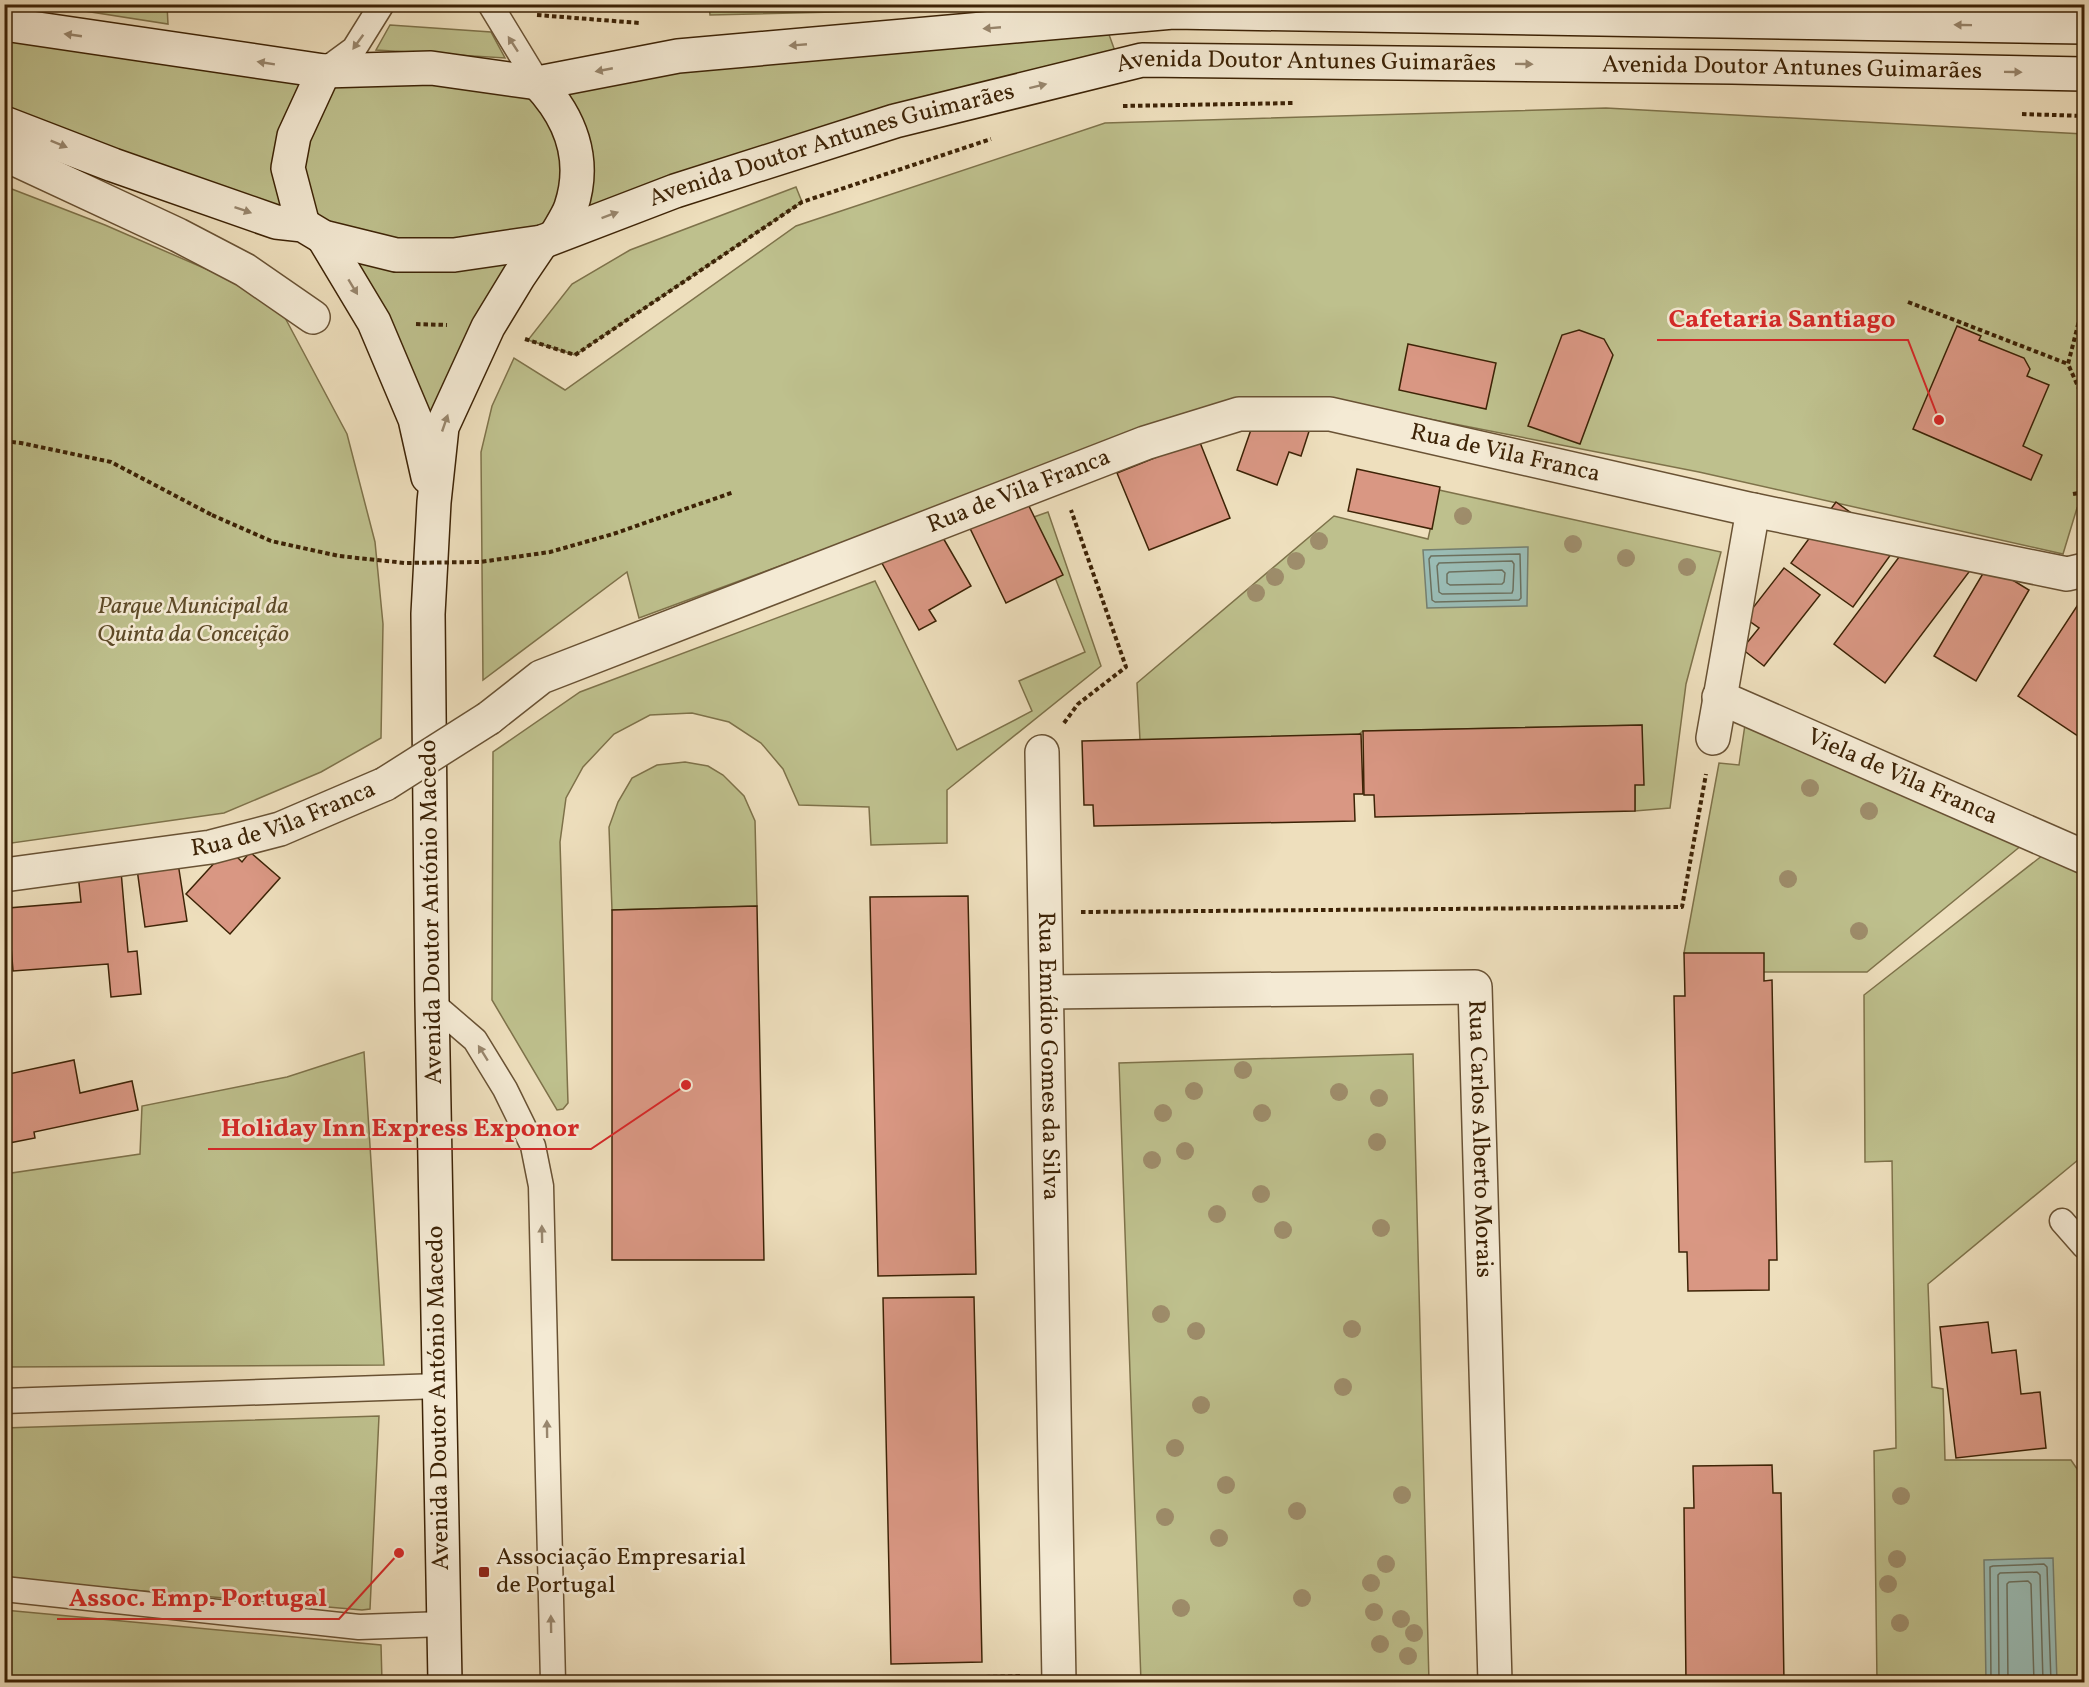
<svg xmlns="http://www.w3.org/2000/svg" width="2089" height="1687" font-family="Vollkorn,serif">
<rect width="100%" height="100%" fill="#eedfbd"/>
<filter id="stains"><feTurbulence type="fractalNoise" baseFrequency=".00333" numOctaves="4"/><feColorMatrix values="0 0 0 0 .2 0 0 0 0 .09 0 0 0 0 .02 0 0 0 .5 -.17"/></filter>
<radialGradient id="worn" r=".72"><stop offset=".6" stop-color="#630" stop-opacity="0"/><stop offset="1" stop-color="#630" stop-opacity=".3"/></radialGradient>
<g fill="#bec08d" stroke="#7e724a" stroke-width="1.5">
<path d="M46 5H167L168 24Z"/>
<path d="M709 5V4L932 5 835 12 710 15Z"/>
<path d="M1103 18 1120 65 556 235 488 327 434 502 323 237 5 123 4 24 538 83Z"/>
<path d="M390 25 491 32 505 58 376 50Z"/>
<path d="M1606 108 2084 134V510L2077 508 2063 554 1699 472 1332 400 1219 404 639 618 627 572 483 680 481 452 492 406 514 358 565 390 796 226 1105 123Z"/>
<path d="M4 186 105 225 275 299 347 434 375 542 383 624 381 738 321 772 224 813 5 844Z"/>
<path d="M796 187 802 202 575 355 528 340 572 284 630 250Z"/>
<path d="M1439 490 1721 552 1686 684 1670 808 1635 811V785L1642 725 1363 731 1358 735 1140 740 1137 683 1334 516 1428 539Z"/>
<path d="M1048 512 1101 666 947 790V843L871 845 869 807 799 805 783 769 761 743 729 722 692 713 650 715 614 734 583 767 566 798 560 842 568 1103 563 1109 557 1110 492 1000 493 752 580 692 875 581 957 750 1032 711 1019 681 1085 652 1031 518Z"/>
<path d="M1746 718 2022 845 1867 972H1764L1684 953 1719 763 1739 765Z"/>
<path d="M685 762 708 766 723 775 744 796 755 821 757 906 612 910 609 827 618 802 632 778 657 765Z"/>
<path d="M2043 855 2084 872V1155L1928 1284 1932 1387 1943 1389 1945 1460H2071L2084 1479V1682H1877L1874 1451 1896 1448 1892 1161 1865 1162 1864 995Z"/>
<path d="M364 1052 384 1365 5 1367V1174L140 1154 142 1106 287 1077Z"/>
<path d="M1413 1054 1429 1682H1141L1119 1063Z"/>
<path d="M379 1416 370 1609 362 1610 5 1579 4 1428Z"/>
<path d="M4 1610 381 1645 382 1682H5Z"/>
</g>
<g fill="#9abcb5" stroke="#757f6f" stroke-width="1.5">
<path d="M1528 547 1527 606 1427 608 1423 550Z"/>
<path d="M2053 1558 2057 1682H1986L1984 1560Z"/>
</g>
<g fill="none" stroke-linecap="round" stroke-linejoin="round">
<g stroke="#6c705e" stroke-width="1.5">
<path d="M1520 554 1521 598 1519 600 1435 602 1432 600 1429 559 1431 556Z"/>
<path d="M1512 561 1514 564 1513 590 1512 593 1442 594 1439 592 1437 566 1439 563Z"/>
<path d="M1502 570 1505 573 1504 582 1502 584 1450 585 1447 583V574L1449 572Z"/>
<path d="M1991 1682 1990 1567 1993 1566 2044 1564 2047 1567 2051 1682"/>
<path d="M1999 1682 1998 1575 2000 1573 2037 1572 2040 1575 2043 1682"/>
<path d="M2008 1682 2007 1584 2009 1582 2028 1581 2031 1584 2034 1682"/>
</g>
</g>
<g fill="#d99783" stroke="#3d2306" stroke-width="1.5">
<path d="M1957 326 1981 336 1979 340 2024 358 2030 369 2027 376 2049 385 2023 446 2042 455 2031 480 1913 429Z"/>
<path d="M1579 330 1604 339 1613 355 1580 444 1528 426 1562 335Z"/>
<path d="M1408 344 1496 363 1486 409 1399 390Z"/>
<path d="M1262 398 1314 416 1301 456 1289 452 1277 485 1237 470Z"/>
<path d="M1199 440 1230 518 1149 550 1117 473Z"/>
<path d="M1357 469 1440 487 1432 529 1348 511Z"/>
<path d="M1022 492 1063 575 1006 603 966 520Z"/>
<path d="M1836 502 1897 546 1853 607 1791 563Z"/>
<path d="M935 524 971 586 929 610 936 621 919 630 878 556Z"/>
<path d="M1917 533 1969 572 1885 683 1834 644Z"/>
<path d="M1988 565 2029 590 1976 681 1934 656Z"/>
<path d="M1784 568 1820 595 1764 666 1742 649 1759 628 1745 618Z"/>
<path d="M2079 603 2084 607V740L2018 696Z"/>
<path d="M1642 725 1644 785H1635V811L1375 817 1374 795H1364L1363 731Z"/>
<path d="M1361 734 1363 794H1354L1355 821 1094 826 1093 805H1084L1082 741Z"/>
<path d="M228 848 242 862 250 852 280 878 230 934 186 894Z"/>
<path d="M178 863 187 921 145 927 137 869Z"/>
<path d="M121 871 128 952 137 951 141 994 111 997 108 964 13 971 8 908 81 902 78 874Z"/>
<path d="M968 896 976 1274 878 1276 870 897Z"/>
<path d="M757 906 764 1260H612V910Z"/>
<path d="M1684 953H1764V981L1772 980 1777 1260H1769V1290L1688 1291 1687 1252H1679L1674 996H1685Z"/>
<path d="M74 1060 80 1093 132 1081 138 1110 34 1132 35 1138 4 1144V1075Z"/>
<path d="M974 1297 982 1662 891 1664 883 1298Z"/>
<path d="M1988 1322 1992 1353 2016 1350 2021 1394 2040 1392 2046 1448 1956 1458 1940 1327Z"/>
<path d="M1772 1465 1773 1493H1781L1784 1682H1686L1684 1508H1694L1693 1466Z"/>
</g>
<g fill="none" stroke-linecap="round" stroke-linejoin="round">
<defs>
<g id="service">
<path d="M490 4 538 83"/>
<path d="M324 71 354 49 382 4"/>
<path d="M432 1003 475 1040 505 1089 533 1146 541 1186 553 1682"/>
<path d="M2062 1221 2084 1246"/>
<path d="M4 1401 439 1386"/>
<path d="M4 1589 359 1627 444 1624"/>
</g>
<g id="minor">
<path d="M4 154 178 235 245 270 313 317"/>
<path id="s1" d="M1719 697 2084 857"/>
<path id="s2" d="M489 718 541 677 1145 443 1239 414H1330L1753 510 2067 574 2084 570"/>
<path d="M1713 738 1753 510"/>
<path id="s3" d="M1042 752 1059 1682"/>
<path id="s4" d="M4 875 211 847 280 829 385 784"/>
<path id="s5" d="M1047 992 1475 987 1495 1682"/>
</g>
<g id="secondary">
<path d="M4 24 324 71 431 68 538 83 678 56 1173 12 2084 27"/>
<path d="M538 83C570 117 587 159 571 207 568 216 561 226 556 235"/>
<path id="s6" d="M4 123 113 165 276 222 303 225 323 237 396 255H454L542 242 675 191 895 121 1142 60 1732 67 2084 74"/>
<path d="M303 225 288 168 294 136 324 71"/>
<path d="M323 237 374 322 415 419 428 477"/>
<path d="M445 1682 432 1003 428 614 434 502 442 427 488 327 519 276 542 242"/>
</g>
</defs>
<use href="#service" stroke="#695234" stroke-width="27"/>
<use href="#minor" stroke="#695234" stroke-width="36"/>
<use href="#secondary" stroke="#3d2306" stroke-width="36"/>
<g stroke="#3d2306" stroke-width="4" stroke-dasharray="4.5 3" stroke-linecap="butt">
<path d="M537 15 640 23"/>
<path d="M1123 106 1295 103"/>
<path d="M2022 114 2084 116"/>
<path d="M1908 302 2068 364"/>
<path d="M2084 309 2080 317 2068 364 2084 400"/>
<path d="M416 324 447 325"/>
<path d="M525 339 575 355 802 202 991 139"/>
<path d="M4 441 21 443 111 462 212 515"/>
<path d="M2073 494 2084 492"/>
<path d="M1064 723 1078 704 1126 667 1071 510"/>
<path d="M1081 912 1682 907 1706 774"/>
<path d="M798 1682 1022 1676"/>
</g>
<use href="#service" stroke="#f4ead4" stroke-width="24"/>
<use href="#minor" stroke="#f4ead4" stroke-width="33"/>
<use href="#secondary" stroke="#f4ead4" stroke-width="33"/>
<defs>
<path id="minor-bridge" d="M385 784 489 718"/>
</defs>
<use href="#minor-bridge" stroke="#695234" stroke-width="36" stroke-linecap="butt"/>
<path stroke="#3d2306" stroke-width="4" stroke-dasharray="4.5 3" stroke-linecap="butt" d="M212 515 271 541 339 556 405 563 480 562 550 552 613 534 734 492"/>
<use href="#minor-bridge" stroke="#f4ead4" stroke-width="33"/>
</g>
<g fill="#9e8d6b">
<circle cx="1463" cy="516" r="9"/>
<circle cx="1319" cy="541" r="9"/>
<circle cx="1573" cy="544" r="9"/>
<circle cx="1626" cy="558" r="9"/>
<circle cx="1296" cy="561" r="9"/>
<circle cx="1687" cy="567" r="9"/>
<circle cx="1275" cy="577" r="9"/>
<circle cx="1256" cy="593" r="9"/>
<circle cx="1810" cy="788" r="9"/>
<circle cx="1869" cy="811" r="9"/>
<circle cx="1788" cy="879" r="9"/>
<circle cx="1859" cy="931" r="9"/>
<circle cx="1243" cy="1070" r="9"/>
<circle cx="1194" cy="1091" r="9"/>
<circle cx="1339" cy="1092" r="9"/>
<circle cx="1379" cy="1098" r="9"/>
<circle cx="1163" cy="1113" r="9"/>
<circle cx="1262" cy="1113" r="9"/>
<circle cx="1377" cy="1142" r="9"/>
<circle cx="1185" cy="1151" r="9"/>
<circle cx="1152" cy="1160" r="9"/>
<circle cx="1261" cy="1194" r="9"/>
<circle cx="1217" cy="1214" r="9"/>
<circle cx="1381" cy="1228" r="9"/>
<circle cx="1283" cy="1230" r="9"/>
<circle cx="1161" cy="1314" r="9"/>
<circle cx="1352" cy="1329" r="9"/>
<circle cx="1196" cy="1331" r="9"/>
<circle cx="1343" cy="1387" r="9"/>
<circle cx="1201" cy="1405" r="9"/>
<circle cx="1175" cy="1448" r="9"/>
<circle cx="1226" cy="1485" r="9"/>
<circle cx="1402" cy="1495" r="9"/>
<circle cx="1901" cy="1496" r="9"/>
<circle cx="1297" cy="1511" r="9"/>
<circle cx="1165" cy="1517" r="9"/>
<circle cx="1219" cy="1538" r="9"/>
<circle cx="1897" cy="1559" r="9"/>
<circle cx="1386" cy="1564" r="9"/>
<circle cx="1371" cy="1583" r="9"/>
<circle cx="1888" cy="1584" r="9"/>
<circle cx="1302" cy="1598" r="9"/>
<circle cx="1181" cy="1608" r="9"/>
<circle cx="1374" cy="1612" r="9"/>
<circle cx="1401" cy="1619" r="9"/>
<circle cx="1900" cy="1623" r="9"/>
<circle cx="1414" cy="1633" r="9"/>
<circle cx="1380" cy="1644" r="9"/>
<circle cx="1408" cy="1656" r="9"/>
</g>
<defs><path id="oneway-solid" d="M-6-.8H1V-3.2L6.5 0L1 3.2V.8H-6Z" transform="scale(1.5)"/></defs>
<g fill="#98866d">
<use href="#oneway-solid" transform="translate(1963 25) rotate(-179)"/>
<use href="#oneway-solid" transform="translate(992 28) rotate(175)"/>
<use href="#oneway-solid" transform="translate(73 35) rotate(-172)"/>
<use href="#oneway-solid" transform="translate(358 42) rotate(126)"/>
<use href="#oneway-solid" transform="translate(513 44) rotate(-123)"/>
<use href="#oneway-solid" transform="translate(798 45) rotate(175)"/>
<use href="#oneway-solid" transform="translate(266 63) rotate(-171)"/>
<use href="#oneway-solid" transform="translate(1524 64) rotate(1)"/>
<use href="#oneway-solid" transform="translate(604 70) rotate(169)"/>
<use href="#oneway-solid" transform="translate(2013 72) rotate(1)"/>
<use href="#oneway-solid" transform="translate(1038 86) rotate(-14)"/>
<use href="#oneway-solid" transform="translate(59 144) rotate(22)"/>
<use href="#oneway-solid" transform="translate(243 210) rotate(19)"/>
<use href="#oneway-solid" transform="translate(610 215) rotate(-20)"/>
<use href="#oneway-solid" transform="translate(353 287) rotate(59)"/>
<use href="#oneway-solid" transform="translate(445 423) rotate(-71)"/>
<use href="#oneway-solid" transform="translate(483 1053) rotate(-122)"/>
<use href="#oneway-solid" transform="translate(542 1234) rotate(-91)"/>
<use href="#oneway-solid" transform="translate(547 1429) rotate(-91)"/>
<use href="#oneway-solid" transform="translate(551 1624) rotate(-91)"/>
</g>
<rect fill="#8f2418" stroke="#f4ead4" stroke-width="2" x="478" y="1566" width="12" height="12" rx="3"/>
<g text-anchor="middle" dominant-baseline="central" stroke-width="5" stroke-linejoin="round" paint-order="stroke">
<g font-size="24" fill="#3d2306" stroke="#f4ead4">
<text stroke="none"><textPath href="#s6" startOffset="1354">Avenida Doutor Antunes Guimarães</textPath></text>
<text stroke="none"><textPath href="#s6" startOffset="1840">Avenida Doutor Antunes Guimarães</textPath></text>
<text stroke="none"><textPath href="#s6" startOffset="868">Avenida Doutor Antunes Guimarães</textPath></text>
<text stroke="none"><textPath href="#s2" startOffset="1083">Rua de Vila Franca</textPath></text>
<text stroke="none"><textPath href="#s2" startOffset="579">Rua de Vila Franca</textPath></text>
<text stroke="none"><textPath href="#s1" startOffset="200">Viela de Vila Franca</textPath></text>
<text stroke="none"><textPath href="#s4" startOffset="286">Rua de Vila Franca</textPath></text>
<text transform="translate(432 912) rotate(-91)">Avenida Doutor António Macedo</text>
<text stroke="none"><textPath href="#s3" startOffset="304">Rua Emídio Gomes da Silva</textPath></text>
<text stroke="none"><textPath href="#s5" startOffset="580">Rua Carlos Alberto Morais</textPath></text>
<text transform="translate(439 1398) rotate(-91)">Avenida Doutor António Macedo</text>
</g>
<g font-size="24" font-style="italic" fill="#5d4a28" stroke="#f4ead4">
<text x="193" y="607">Parque Municipal da<tspan x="193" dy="28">Quinta da Conceição</tspan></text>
</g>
<g font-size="24" fill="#3d2306" stroke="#f4ead4" text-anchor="start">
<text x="496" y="1558">Associação Empresarial<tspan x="496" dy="28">de Portugal</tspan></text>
</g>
</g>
<path fill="none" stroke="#d62828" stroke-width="2" d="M1939 420L1908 340H1657M686 1085L591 1149H208M399 1553L339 1619H57"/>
<g fill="#d62828" stroke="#f4ead4" stroke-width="2">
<circle cx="1939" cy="420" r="6"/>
<circle cx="686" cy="1085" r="6"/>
<circle cx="399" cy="1553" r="6"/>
</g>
<g font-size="26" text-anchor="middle" font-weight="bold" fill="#d62828" stroke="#f4ead4" stroke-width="5" stroke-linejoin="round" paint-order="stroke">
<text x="1782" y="327">Cafetaria Santiago</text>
<text x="400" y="1136">Holiday Inn Express Exponor</text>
<text x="198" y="1606">Assoc. Emp. Portugal</text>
</g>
<rect width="2089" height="1687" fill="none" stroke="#eedfbd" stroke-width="24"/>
<rect x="6" y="6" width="2077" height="1675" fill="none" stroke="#3d2306" stroke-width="3"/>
<rect x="12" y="12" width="2065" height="1663" fill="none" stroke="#3d2306" stroke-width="1.5"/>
<rect width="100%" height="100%" filter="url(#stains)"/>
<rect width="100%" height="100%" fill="url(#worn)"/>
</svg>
